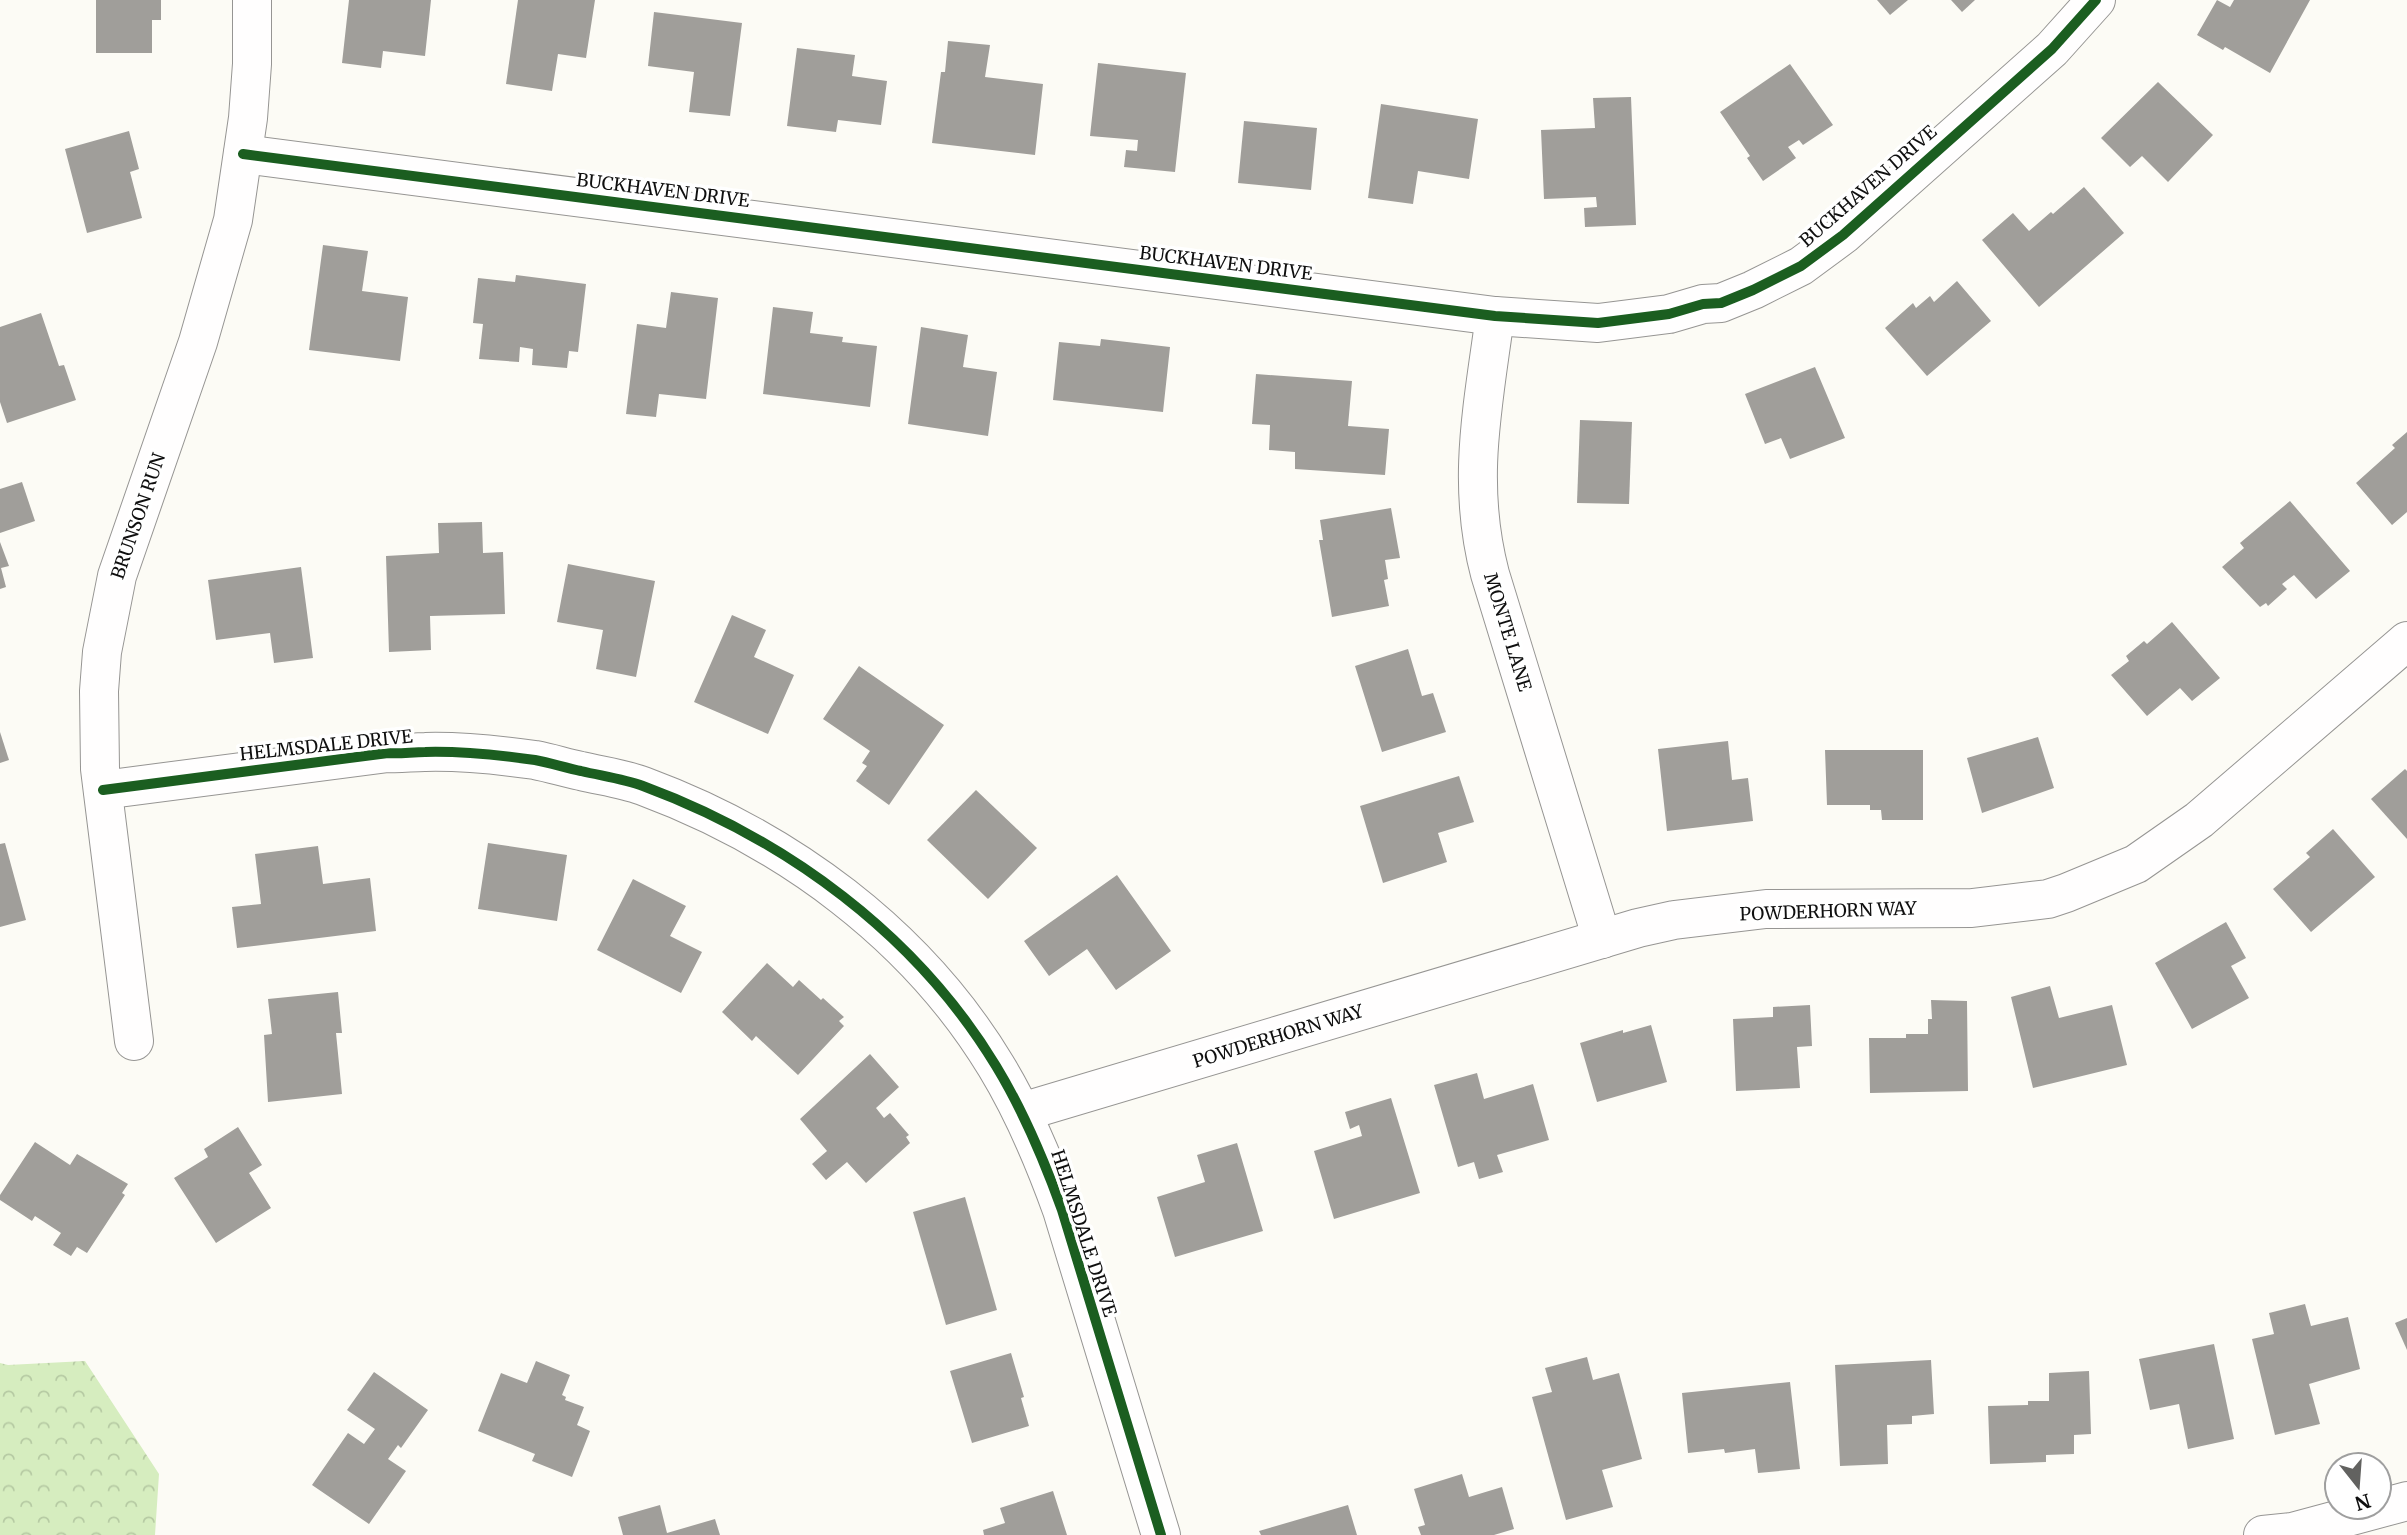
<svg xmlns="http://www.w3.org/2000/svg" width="2407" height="1535" font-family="Merriweather,serif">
<defs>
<pattern id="forest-crowns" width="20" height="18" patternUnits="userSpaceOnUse" patternTransform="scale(1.75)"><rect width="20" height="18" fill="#d6edbf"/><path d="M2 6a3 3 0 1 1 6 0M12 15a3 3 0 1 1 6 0" fill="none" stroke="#b6caa3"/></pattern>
</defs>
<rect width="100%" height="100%" fill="#fcfbf5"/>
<path fill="url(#forest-crowns)" d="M85 1361 159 1474 155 1535H0V1363L8 1365Z"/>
<g fill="#a09e9a">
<path d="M96 0H161V20H152V53H96Z"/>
<path d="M349 0H431L425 56 383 51 381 68 342 63Z"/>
<path d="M518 0H595L586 58 558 54 552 91 506 84Z"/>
<path d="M1877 0H1908L1890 15Z"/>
<path d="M1951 0H1975L1962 12Z"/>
<path d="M2217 0 2230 7 2234 0H2310L2270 73 2225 47 2223 50 2197 35Z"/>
<path d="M654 12 742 23 730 116 689 112 694 72 648 66Z"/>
<path d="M948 41 990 45 985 77 1043 84 1035 155 932 143 941 72H945Z"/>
<path d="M797 48 855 55 852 76 887 81 881 125 838 120 836 132 787 126Z"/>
<path d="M1098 63 1186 73 1175 172 1124 167 1126 150 1137 151 1138 140 1090 136Z"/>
<path d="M1790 64 1833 125 1803 145 1799 140 1788 147 1796 158 1763 181 1747 158 1750 156 1720 112Z"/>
<path d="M2158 82 2213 135 2168 182 2142 156 2130 167 2101 138Z"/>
<path d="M1631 97 1636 225 1585 227 1584 208 1597 207 1596 197 1544 199 1541 130 1595 128 1593 98Z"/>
<path d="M1381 104 1478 119 1469 179 1418 171 1413 204 1368 198Z"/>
<path d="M1244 121 1317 128 1311 190 1238 183Z"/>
<path d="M129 131 139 169 130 172 142 218 87 233 65 149Z"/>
<path d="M2084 187 2124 233 2039 307 1982 240 2013 213 2029 231 2051 212 2053 214Z"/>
<path d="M323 245 368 251 362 291 408 297 400 361 309 350Z"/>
<path d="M516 275 586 284 578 352 569 351 567 368 532 365 533 349 520 347 519 362 479 359 483 324 473 323 478 278 515 282Z"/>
<path d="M1957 281 1991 321 1927 376 1885 328 1913 303 1916 308 1930 296 1934 302Z"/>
<path d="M671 292 718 298 706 399 659 394 656 417 626 414 637 324 666 328Z"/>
<path d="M773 307 813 312 810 333 843 337 842 342 877 346 870 407 763 394Z"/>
<path d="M41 313 59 366 64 365 76 400 7 423 0 402V327Z"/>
<path d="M921 327 968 335 963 367 997 372 988 436 908 424Z"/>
<path d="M1101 339 1170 347 1163 412 1053 400 1059 342 1100 346Z"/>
<path d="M1815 367 1845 438 1790 459 1781 438 1765 444 1745 394Z"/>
<path d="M1256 374 1352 381 1348 426 1389 429 1385 475 1295 469V452L1269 450 1270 425 1252 424Z"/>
<path d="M1580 420 1632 422 1629 504 1577 503Z"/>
<path d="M2407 432V512L2392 525 2356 483 2395 448 2392 445Z"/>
<path d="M22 482 35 521 0 533V489Z"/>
<path d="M2290 501 2350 571 2316 599 2294 575 2282 584 2287 589 2268 606 2266 603 2260 607 2222 567 2244 548 2240 543Z"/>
<path d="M1391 508 1400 558 1385 560 1388 579 1384 580 1389 606 1332 617 1319 540H1323L1320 520Z"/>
<path d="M482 522 483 553 503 552 505 614 430 616 431 650 389 652 386 556 439 553 438 523Z"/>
<path d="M0 542 9 566 1 568 6 587 0 589Z"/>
<path d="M568 564 655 581 636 677 596 669 603 630 557 622Z"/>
<path d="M301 567 313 658 274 663 270 633 216 640 208 580Z"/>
<path d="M732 615 766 630 754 657 794 675 768 734 694 702Z"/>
<path d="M2172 622 2220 678 2192 701 2180 688 2147 716 2111 675 2129 661 2126 656 2144 641 2147 644Z"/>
<path d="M1408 649 1422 696 1433 693 1446 732 1382 752 1355 666Z"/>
<path d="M859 666 944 725 889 805 856 781 867 766 862 763 870 751 823 719Z"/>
<path d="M0 732 9 760 0 763Z"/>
<path d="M2038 737 2054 788 1982 813 1967 758Z"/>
<path d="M1728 741 1732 780 1748 778 1753 821 1667 831 1658 749Z"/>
<path d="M1825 750H1923V820H1882L1881 810H1870V805H1827Z"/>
<path d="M2405 769 2407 771V839L2371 799Z"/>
<path d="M1459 776 1474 822 1438 833 1447 862 1383 883 1360 806Z"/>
<path d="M976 790 1037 848 988 899 927 840Z"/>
<path d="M2333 829 2375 877 2311 932 2273 889 2310 857 2306 853Z"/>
<path d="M5 843 26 920 0 927V844Z"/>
<path d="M488 843 567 855 557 921 478 909Z"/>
<path d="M318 846 323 884 370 878 376 931 237 948 232 907 261 904 255 854Z"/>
<path d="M1117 875 1171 951 1116 990 1087 949 1049 976 1024 941Z"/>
<path d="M633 879 686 906 670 936 702 952 681 993 597 950Z"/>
<path d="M2226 922 2246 958 2231 966 2249 998 2192 1029 2155 963Z"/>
<path d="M767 963 793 987 799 980 821 1000 823 998 844 1017 839 1021 844 1026 798 1075 756 1036 752 1041 722 1012Z"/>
<path d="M2050 986 2059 1018 2112 1005 2127 1065 2033 1088 2011 997Z"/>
<path d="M338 992 342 1033H336L342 1094 268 1102 264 1035 272 1034 268 999Z"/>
<path d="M1931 1000 1967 1001 1968 1091 1870 1093 1869 1038H1906V1034H1928V1019H1932Z"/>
<path d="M1810 1005 1812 1046 1797 1047 1800 1088 1736 1091 1733 1019 1773 1017V1007Z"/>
<path d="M1651 1025 1667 1082 1597 1102 1580 1043 1623 1030V1033Z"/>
<path d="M870 1054 899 1087 876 1108 884 1118 890 1113 909 1135 906 1137 910 1143 866 1183 847 1162 826 1180 812 1164 827 1151 800 1119Z"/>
<path d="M1477 1073 1484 1099 1533 1084 1549 1140 1497 1155 1503 1172 1479 1179 1474 1162 1458 1167 1434 1085Z"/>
<path d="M1391 1098 1420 1193 1334 1219 1314 1151 1362 1136 1359 1125 1350 1129 1345 1112Z"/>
<path d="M238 1127 262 1165 249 1173 271 1208 216 1243 174 1178 208 1157 204 1149Z"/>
<path d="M35 1142 70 1165 77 1154 128 1184 122 1193 125 1195 87 1253 77 1247 71 1256 53 1245 61 1233 35 1216 32 1221 0 1200V1195Z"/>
<path d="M1237 1143 1263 1231 1175 1257 1157 1197 1205 1182 1197 1155Z"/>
<path d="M965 1197 997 1310 946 1325 913 1212Z"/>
<path d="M2305 1304 2311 1326 2348 1317 2360 1369 2309 1384 2320 1424 2275 1435 2252 1339 2274 1334 2269 1313Z"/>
<path d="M2407 1318V1350L2395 1323Z"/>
<path d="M2214 1344 2234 1439 2188 1449 2179 1404 2150 1410 2139 1359Z"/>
<path d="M1011 1353 1024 1397 1021 1398 1029 1426 972 1443 950 1371Z"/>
<path d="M1587 1357 1593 1380 1619 1373 1642 1459 1602 1470 1613 1507 1566 1520 1532 1397 1552 1392 1545 1368Z"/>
<path d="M1931 1360 1934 1414 1912 1416V1424L1887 1425 1888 1464 1840 1466 1835 1365Z"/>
<path d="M536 1361 570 1375 562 1395 566 1397 565 1400 584 1407 577 1425 590 1431 572 1477 532 1461 535 1454 478 1431 501 1373 527 1383Z"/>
<path d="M2089 1371 2091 1434 2074 1435V1454L2046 1455V1462L1990 1464 1988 1406 2028 1405V1401H2049V1373Z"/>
<path d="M374 1372 428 1410 401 1448 398 1445 388 1459 406 1471 369 1524 312 1485 348 1433 364 1444 375 1429 347 1410Z"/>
<path d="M1790 1382 1800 1469 1758 1473 1755 1449 1725 1453 1724 1449 1688 1453 1682 1393Z"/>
<path d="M1462 1474 1469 1497 1502 1487 1514 1529 1494 1535H1421L1418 1527 1425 1525 1414 1489Z"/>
<path d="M1053 1491 1067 1535H984L983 1530 1005 1523 1000 1508Z"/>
<path d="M660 1505 667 1533 715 1519 720 1535H623L618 1517Z"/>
<path d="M1348 1505 1357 1535H1261L1259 1531Z"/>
</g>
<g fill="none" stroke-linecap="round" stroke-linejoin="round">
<defs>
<g id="minor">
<path d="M243 154 1495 316 1598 323 1669 314 1703 304 1721 303 1753 290 1801 266 1843 235 2052 49 2096 0"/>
<path d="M1495 316C1483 406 1466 483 1490 574L1602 939"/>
<path d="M103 790 388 753C400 754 412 752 425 752 461 751 499 755 535 760 551 763 566 768 581 771 602 776 624 779 643 786 786 839 916 934 996 1066 1024 1112 1044 1160 1062 1210L1161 1535"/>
<path d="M134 1041 100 769 99 691 102 652 117 576 198 342 233 220 248 118 252 64V0"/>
<path d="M1022 1112 1638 928 1674 920 1766 909 1972 908 2048 899 2066 893 2136 864 2199 820 2407 641"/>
<path d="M2263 1535 2292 1532 2407 1501"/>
</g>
</defs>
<use href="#minor" stroke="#969593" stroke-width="40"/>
<use href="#minor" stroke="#fffefe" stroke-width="38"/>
<defs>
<g id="cycleway">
<path d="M243 154 1495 316 1598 323 1669 314 1703 304 1721 303 1753 290 1801 266 1843 235 2052 49 2096 0"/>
<path d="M103 790 388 753C400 754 412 752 425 752 461 751 499 755 535 760 551 763 566 768 581 771 602 776 624 779 643 786 786 839 916 934 996 1066 1024 1112 1044 1160 1062 1210L1161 1535"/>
</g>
</defs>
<use href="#cycleway" stroke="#fff" stroke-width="15"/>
<use href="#cycleway" stroke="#1b5e20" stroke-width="10"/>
</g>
<g text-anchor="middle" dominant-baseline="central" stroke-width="7" stroke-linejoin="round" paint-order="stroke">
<g font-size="18" fill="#0f0f0f" stroke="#fff">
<text transform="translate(1868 186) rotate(-41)">BUCKHAVEN DRIVE</text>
<text transform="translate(663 190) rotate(7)">BUCKHAVEN DRIVE</text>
<text transform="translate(1226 263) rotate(7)">BUCKHAVEN DRIVE</text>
<text transform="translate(138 516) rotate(-71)">BRUNSON RUN</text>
<text transform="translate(1508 632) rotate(73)">MONTE LANE</text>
<text transform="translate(326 745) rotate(-6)">HELMSDALE DRIVE</text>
<text transform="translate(1828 911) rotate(-2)">POWDERHORN WAY</text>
<text transform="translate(1278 1036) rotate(-17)">POWDERHORN WAY</text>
<text transform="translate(1084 1233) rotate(72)">HELMSDALE DRIVE</text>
</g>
</g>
<g transform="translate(2358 1486) rotate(163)"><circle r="33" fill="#ffffff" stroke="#9f9f9f" stroke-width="2"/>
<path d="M0-5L12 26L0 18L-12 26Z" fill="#626260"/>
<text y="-10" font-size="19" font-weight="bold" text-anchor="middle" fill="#0f0f0f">N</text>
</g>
</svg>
